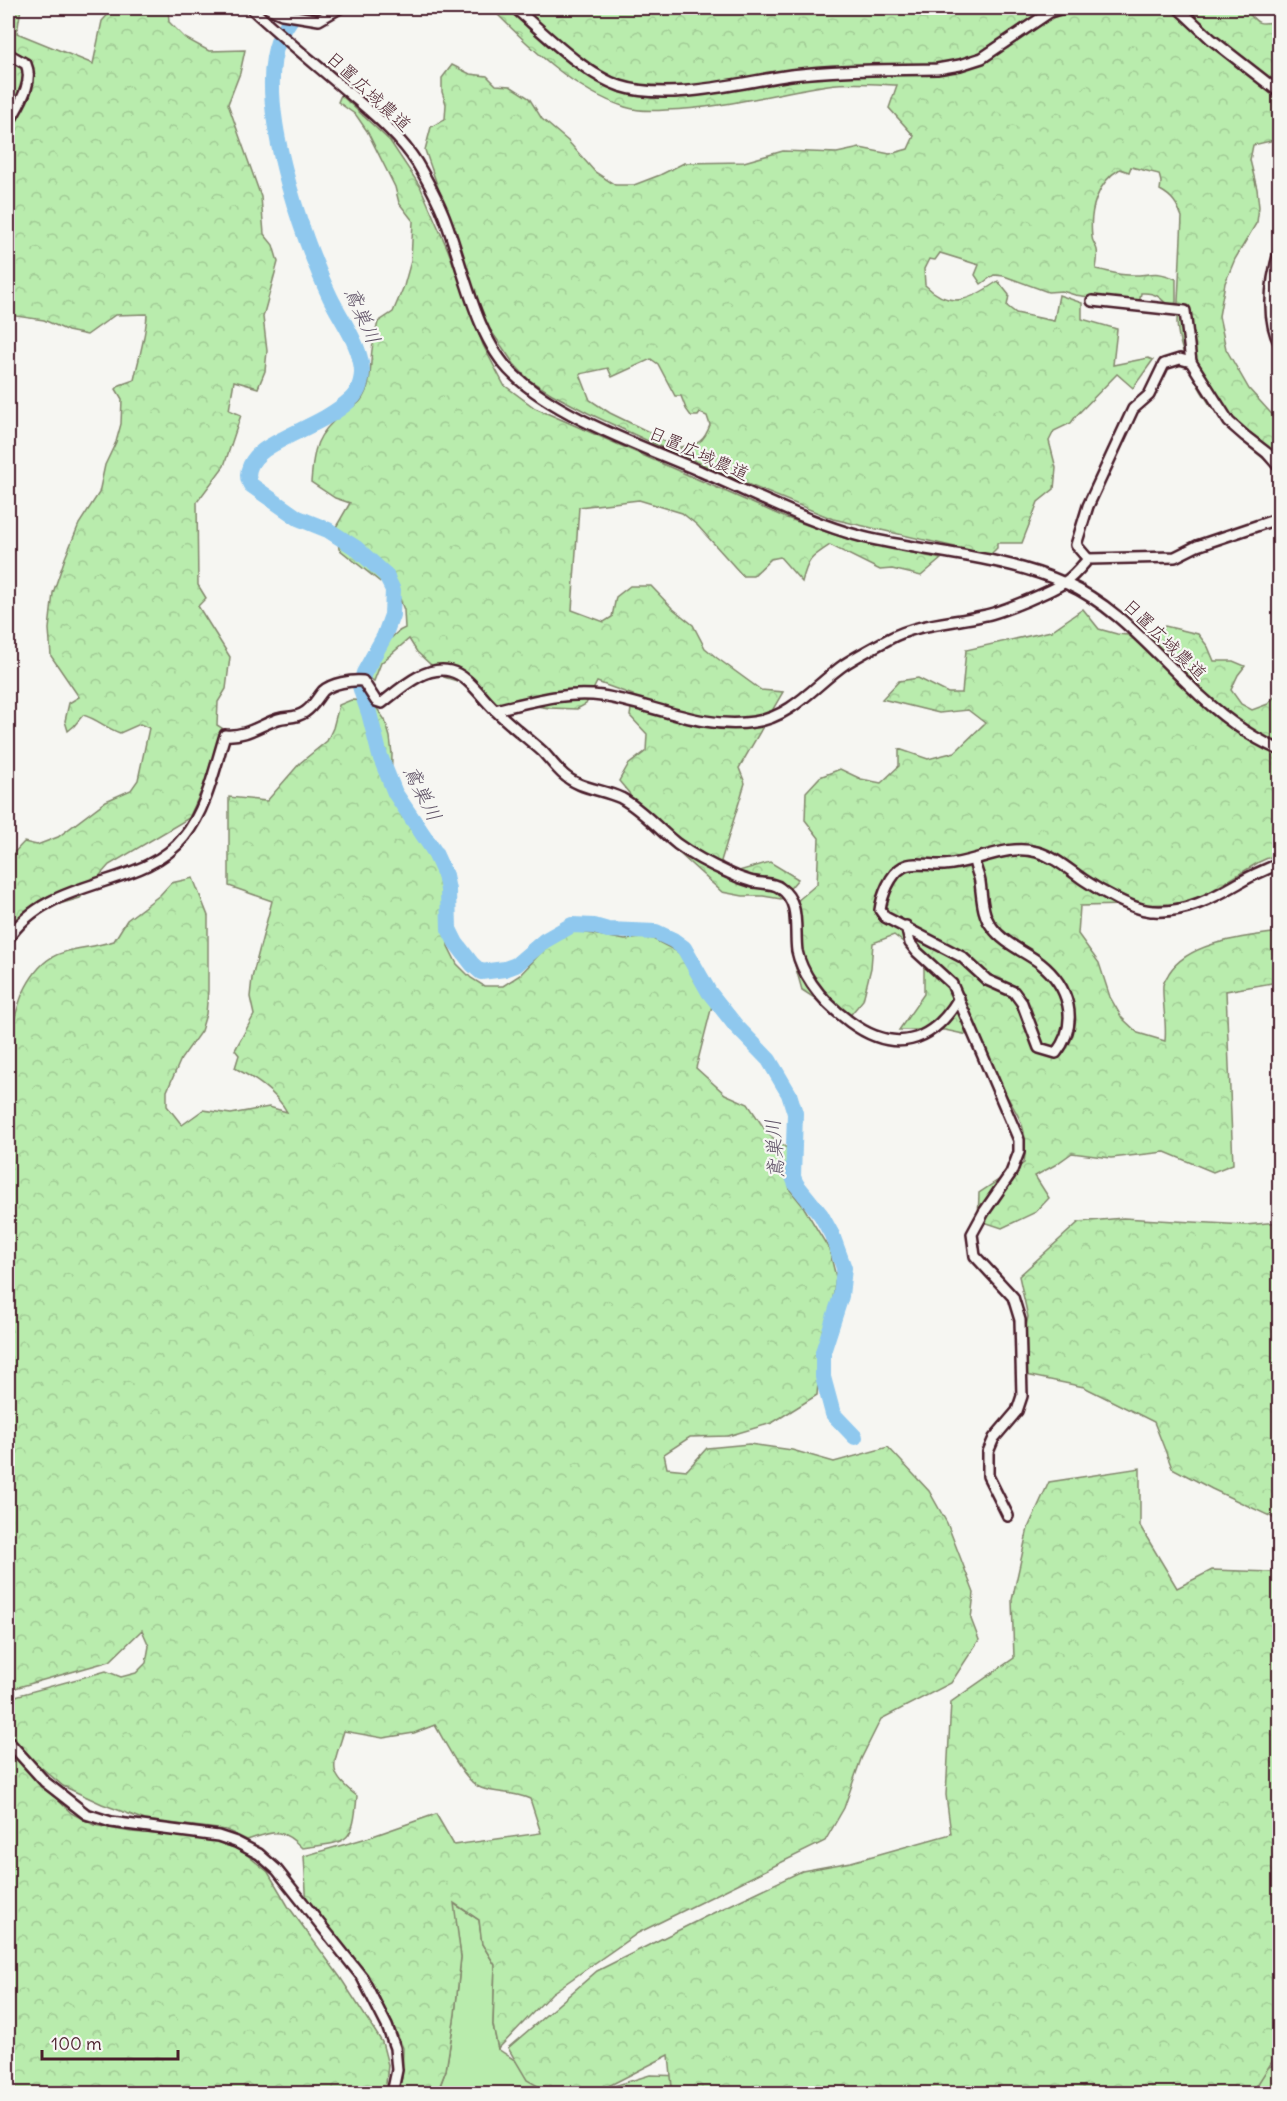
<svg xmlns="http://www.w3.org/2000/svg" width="1287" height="2101" font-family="Delius,'Klee One',sans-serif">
<defs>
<pattern id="forest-crowns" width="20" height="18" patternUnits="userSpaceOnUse" patternTransform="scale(1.5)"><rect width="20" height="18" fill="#b9ecad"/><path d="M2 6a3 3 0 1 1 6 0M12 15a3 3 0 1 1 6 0" fill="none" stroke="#a1ca95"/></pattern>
</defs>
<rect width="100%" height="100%" fill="#f6f6f2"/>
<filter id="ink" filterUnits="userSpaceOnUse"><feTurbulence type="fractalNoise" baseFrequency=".0167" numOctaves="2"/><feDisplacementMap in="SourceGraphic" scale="12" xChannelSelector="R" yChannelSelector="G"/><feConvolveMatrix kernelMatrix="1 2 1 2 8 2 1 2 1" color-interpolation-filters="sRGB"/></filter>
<g filter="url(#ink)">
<g fill="#b9ecad" stroke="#82866c" stroke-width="1.5">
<path d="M453 1903 479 1920 482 1944 495 1965 493 2025 498 2049 564 2093 437 2094 446 2070 455 2014 461 1957Z"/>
<path d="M1279 2062V2093L1254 2094 1263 2070Z"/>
<path d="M650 2075 689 2076 696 2094H588Z"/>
</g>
<g fill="url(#forest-crowns)" stroke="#82866c" stroke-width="1.5">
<path d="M8 8H21L17 33 93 64 102 21 114 8H168L169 22 185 38 209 51 245 50 240 73 228 104 261 197 264 234 273 245 278 262 263 317 267 351 265 371 258 388 234 381 229 410 241 415 224 466 197 502 198 585 206 598 198 606 230 657 226 689 218 702 217 725 222 728 204 785 189 818 109 865 80 898 28 913 8 934V859L24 842 37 845 58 837 106 801 131 790 138 780 149 728 140 724 120 733C106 728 97 719 83 715L74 726 68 731 65 721 69 703 79 697 51 656 49 629 53 593 65 558 79 524 99 493 105 465 116 442 121 424 122 399 116 389 120 385 134 380C139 357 146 336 147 314L115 315 87 335 68 331 44 320 9 315 8 331Z"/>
<path d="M491 8H1245C1257 25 1259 25 1279 21V139L1253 145 1250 160 1257 189 1259 207 1257 222 1235 259 1225 283 1219 316 1226 349 1249 389 1279 422V473C1263 457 1242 442 1227 426 1203 400 1179 357 1177 322L1182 217C1177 204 1173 197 1160 190L1161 182 1159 174 1131 167 1129 172 1120 169C1097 182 1089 211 1092 237 1092 242 1096 245 1097 250 1098 255 1097 263 1096 269 1107 271 1118 275 1129 275 1151 276 1153 269 1176 279V305L1169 308C1161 297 1155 292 1141 293L1139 304 1075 295 1062 291 1048 292 1004 276 994 275 981 284 975 275 979 265 940 253 935 260 929 259 924 269 925 285C951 311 972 299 998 281L1009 295 1007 306 1016 313 1054 321 1059 295 1082 303V319L1117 329 1113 365 1148 358 1153 360 1133 388 1117 374 1076 416 1071 423 1054 431 1049 441 1056 468 1054 489 1038 502 1022 543H997V548L990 555 833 519 725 475 682 455 680 447C698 445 704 442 710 425L707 416 700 413 698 416H691L686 409 681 396H675L658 364 651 359 612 377 608 368 580 374 590 400 610 413 653 434 673 447 676 454 588 413 552 394 529 380 514 364 489 328 478 303 425 150 431 127 445 119 446 104 442 92V78L452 65 470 74 487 76 496 85 510 86 529 98 542 119 568 141 595 172 615 185H634L660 175 684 163 744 162 783 151 837 153 860 148 890 154 908 149 914 136 889 108 897 85C874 84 851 82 828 85 774 93 721 109 666 110 653 111 637 111 625 107 571 89 530 47 491 8Z"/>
<path d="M341 95 390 141 420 186 448 250 483 345 504 385 535 408 784 517 847 539 941 559 921 576 892 569 880 570 830 545C810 558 808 559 802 582L780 557 771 559 753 576H743L697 525 682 513 639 500 579 507 572 610 604 622 612 617 616 597 630 586H651L672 608 693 625 705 648 717 658 761 690 783 692 739 768 745 783 721 861 732 873 770 862 798 879 781 899 763 896H743L722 892 637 815 629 793 619 781 628 765 646 751 647 734 630 716 633 695 597 682 586 704 577 709 549 708 536 706 505 711 480 688 444 677 417 652 409 639 381 663 374 681 368 677C377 661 387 635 405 628L404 610 399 597 339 549 336 527 350 503 335 498 311 482C314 448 315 435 343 413 355 403 358 409 366 391 372 378 370 364 372 350 373 341 376 331 378 322L393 312 404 286 411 261 413 221 399 203 395 187 367 131 356 115 338 102Z"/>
<path d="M1083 609 1099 629 1117 634 1149 637 1165 626 1198 634 1208 647 1214 661H1233L1245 666 1238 675 1231 690 1241 704 1252 710 1268 704 1276 695 1277 667 1279 668 1280 753 1275 759 1280 761 1279 853 1259 862 1200 898 1175 904 1080 906 1078 934 1099 963 1110 997 1122 1018 1138 1033 1165 1041C1167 1023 1162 1003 1163 985 1164 981 1167 977 1169 973 1189 941 1246 937 1279 932V986L1272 983 1226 991 1233 1164 1213 1172 1165 1152 1111 1158 1072 1153 1055 1165 1035 1176 1049 1198 1036 1212 1002 1228 978 1220 979 1193 1024 1163C1030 1123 1015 1112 997 1080 989 1066 983 1051 977 1037L945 1030H899L924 994V958L894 935 873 943 871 968 863 1000 847 1019 802 990 793 958 788 909 817 884 819 838 805 820 806 792 820 777 840 769 861 779 881 783 899 766V749L928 759 955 752 985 723 968 710 939 713 882 699 899 681 918 678 948 693H962L966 650 1051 631Z"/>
<path d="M351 700 372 701 385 720 390 737 392 754 391 796 412 828 436 851 443 861 451 888 452 918 448 933V946L457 964 471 978 484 986H503L520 975 551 942 576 931 625 940 649 937 676 951 709 978 714 998 696 1068 725 1094 748 1104 768 1134 788 1149 787 1172 790 1190 803 1206 829 1249 836 1277 832 1305 822 1336 817 1395 772 1423 728 1436 690 1437 664 1454 667 1468 687 1470 707 1448 749 1444 792 1450 834 1462 888 1447 929 1491 947 1523 974 1593 971 1619 979 1640 951 1683 881 1719 861 1759 844 1808 825 1841 638 1933 552 1993 498 2049 493 2025 495 1965 482 1944 479 1920 454 1903 461 1957 455 2014 446 2070 437 2093H397L402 2078 403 2048 392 2023 307 1908 304 1856 367 1838 436 1814 454 1845 541 1833 530 1799C513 1791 496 1794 481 1788 464 1782 444 1740 435 1725L414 1733 383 1738 344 1731C334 1765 325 1772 357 1796 353 1845 348 1842 302 1848 281 1826 273 1832 247 1840L226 1830 145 1820 102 1804 63 1786 8 1739V1698L106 1671 121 1677 136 1673 146 1663 149 1646 142 1630 110 1661 8 1690V1032C16 1020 17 1006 23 993 47 943 70 954 114 941L127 920 160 895 171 883 193 878 208 916V991L206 1014 201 1031 181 1059 167 1091V1106L182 1125 203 1110 231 1114 269 1107 287 1112C276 1092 255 1079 235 1068L239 1055 235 1050 254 1015 250 997 252 978 272 901 229 886V797L267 801 300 763 327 741 333 728 339 705Z"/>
<path d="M1123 1218 1245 1225 1279 1222V1524L1272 1517 1212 1489 1172 1468 1154 1422 1084 1387 1016 1373 1028 1317 1019 1276 1079 1222Z"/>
<path d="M1140 1468V1526L1177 1588 1212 1570 1272 1572 1279 1565V2055L1275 2057 1252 2093H681L672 2087 669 2055 595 2093 552 2094 527 2080 508 2048 597 1971 709 1915 802 1871 851 1862 951 1834 946 1795 951 1702 1014 1658 1012 1600 1028 1528 1049 1482Z"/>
<path d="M14 1756 71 1813 94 1825 131 1832 211 1838 241 1850 268 1872 288 1906 340 1977 382 2042 388 2065 385 2093H8V1770L11 1769Z"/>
</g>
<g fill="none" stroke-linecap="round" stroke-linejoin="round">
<path stroke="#8fc8ee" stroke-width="16" d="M298 8C292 18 284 28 279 39 254 102 302 238 330 297 340 318 357 340 361 363 364 375 360 392 350 400 325 423 290 432 264 450 253 458 243 472 251 485L298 518 328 530 356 548 386 575 389 582 393 590 392 615 384 637 364 673 360 686 362 693 369 713 380 756 395 793 434 851 445 875 448 890 449 929 456 943 472 964 481 972 505 969 516 965 544 941 572 925 594 926 608 930 656 932 673 940 684 948 709 992 736 1026 769 1060 789 1094 795 1113 793 1177 796 1184 821 1215 832 1235 844 1268 841 1296 823 1352V1377L833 1414 855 1437"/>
<defs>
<g id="minor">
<path d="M251 8C285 40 322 69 357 100 378 118 402 139 417 163 427 180 437 198 444 216 463 264 475 338 513 374 557 417 645 447 702 472 754 494 809 523 863 537 929 553 1001 555 1065 583 1115 605 1149 647 1188 684 1214 710 1245 735 1280 750"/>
<path d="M268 8 282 14 319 20 340 8"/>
<path d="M515 8C544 33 584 74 620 86 669 102 741 82 791 75 839 69 889 70 937 69L960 65 982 58 1050 12 1063 8"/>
<path d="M1178 8 1211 39 1280 93"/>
<path d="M8 54 26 64C35 84 16 108 8 125"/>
<path d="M1280 249C1271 279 1265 316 1280 345"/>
<path d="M1092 301 1185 311 1191 362"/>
<path d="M1088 559 1076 545 1088 506 1133 409 1149 395 1164 364 1180 359 1191 362 1229 422 1245 436 1267 453 1280 468"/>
<path d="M495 710C531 702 565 691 602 696 653 704 701 730 754 722 792 717 816 684 845 664 859 655 874 647 889 639 918 623 954 623 986 615 1001 612 1053 591 1065 582 1074 576 1081 567 1088 559L1175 557 1197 546 1280 518"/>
<path d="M974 860C975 868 979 875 980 882 982 897 982 915 992 927 1004 944 1024 951 1040 963 1069 986 1080 1022 1056 1053L1039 1048 1022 1003 1014 992 987 980 962 957 885 917 880 910C882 896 890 874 903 867 913 861 932 866 944 865 975 863 1007 843 1037 852 1055 857 1069 870 1084 880 1100 891 1135 911 1154 911 1185 913 1213 898 1239 883 1251 875 1266 870 1280 863"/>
<path d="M906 926 910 943 917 952 952 984 1019 1140V1152L1011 1173 984 1212 972 1234 975 1256 1013 1297 1020 1320 1022 1396 1017 1411 994 1438 988 1452V1476L1008 1516"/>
<path d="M8 939C49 875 143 890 184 837 207 808 214 770 225 735 246 737 260 725 278 719 288 716 295 719 305 712 313 707 317 698 323 691 332 683 351 680 363 681L376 701 382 703C400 689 425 665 450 671 468 675 481 697 494 709 509 724 526 737 542 751 549 758 555 767 563 774 579 789 602 789 621 798 643 810 658 829 677 844 692 855 711 865 729 873 735 876 743 879 750 881 759 884 773 882 780 888 801 902 794 929 797 951 799 961 806 975 812 984 822 999 835 1011 850 1022 894 1054 932 1044 959 998"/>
<path d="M8 1741 45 1782 86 1814 111 1822 218 1836 236 1842 259 1854 277 1870 362 1977 387 2026 395 2048 397 2070 392 2094"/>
</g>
</defs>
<use href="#minor" stroke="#4a1f2b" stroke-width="14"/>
<use href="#minor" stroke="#f6f6f2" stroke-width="9"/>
</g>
</g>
<g text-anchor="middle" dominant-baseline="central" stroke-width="4.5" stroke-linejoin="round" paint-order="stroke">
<g font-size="18" fill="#4a1f2b" stroke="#f6f6f2">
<text transform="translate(369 91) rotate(43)">日置広域農道</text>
<text transform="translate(699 453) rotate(24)">日置広域農道</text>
<text transform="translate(1165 639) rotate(44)">日置広域農道</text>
</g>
<g font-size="20" font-style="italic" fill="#5f5266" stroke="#f6f6f2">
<text transform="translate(363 315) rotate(66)">鳶巣川</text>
<text transform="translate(423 793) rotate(63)">鳶巣川</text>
<text transform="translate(774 1149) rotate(-94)">鳶巣川</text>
</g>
</g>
<rect width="1287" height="2101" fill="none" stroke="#f6f6f2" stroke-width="30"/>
<rect x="15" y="15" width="1257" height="2071" fill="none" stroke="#4a1f2b" stroke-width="2" filter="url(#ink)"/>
<path d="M42 2050v9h136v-9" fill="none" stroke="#4a1f2b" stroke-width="3"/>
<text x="51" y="2050" font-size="18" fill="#4a1f2b" stroke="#f6f6f2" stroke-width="4.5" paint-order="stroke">100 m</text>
</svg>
